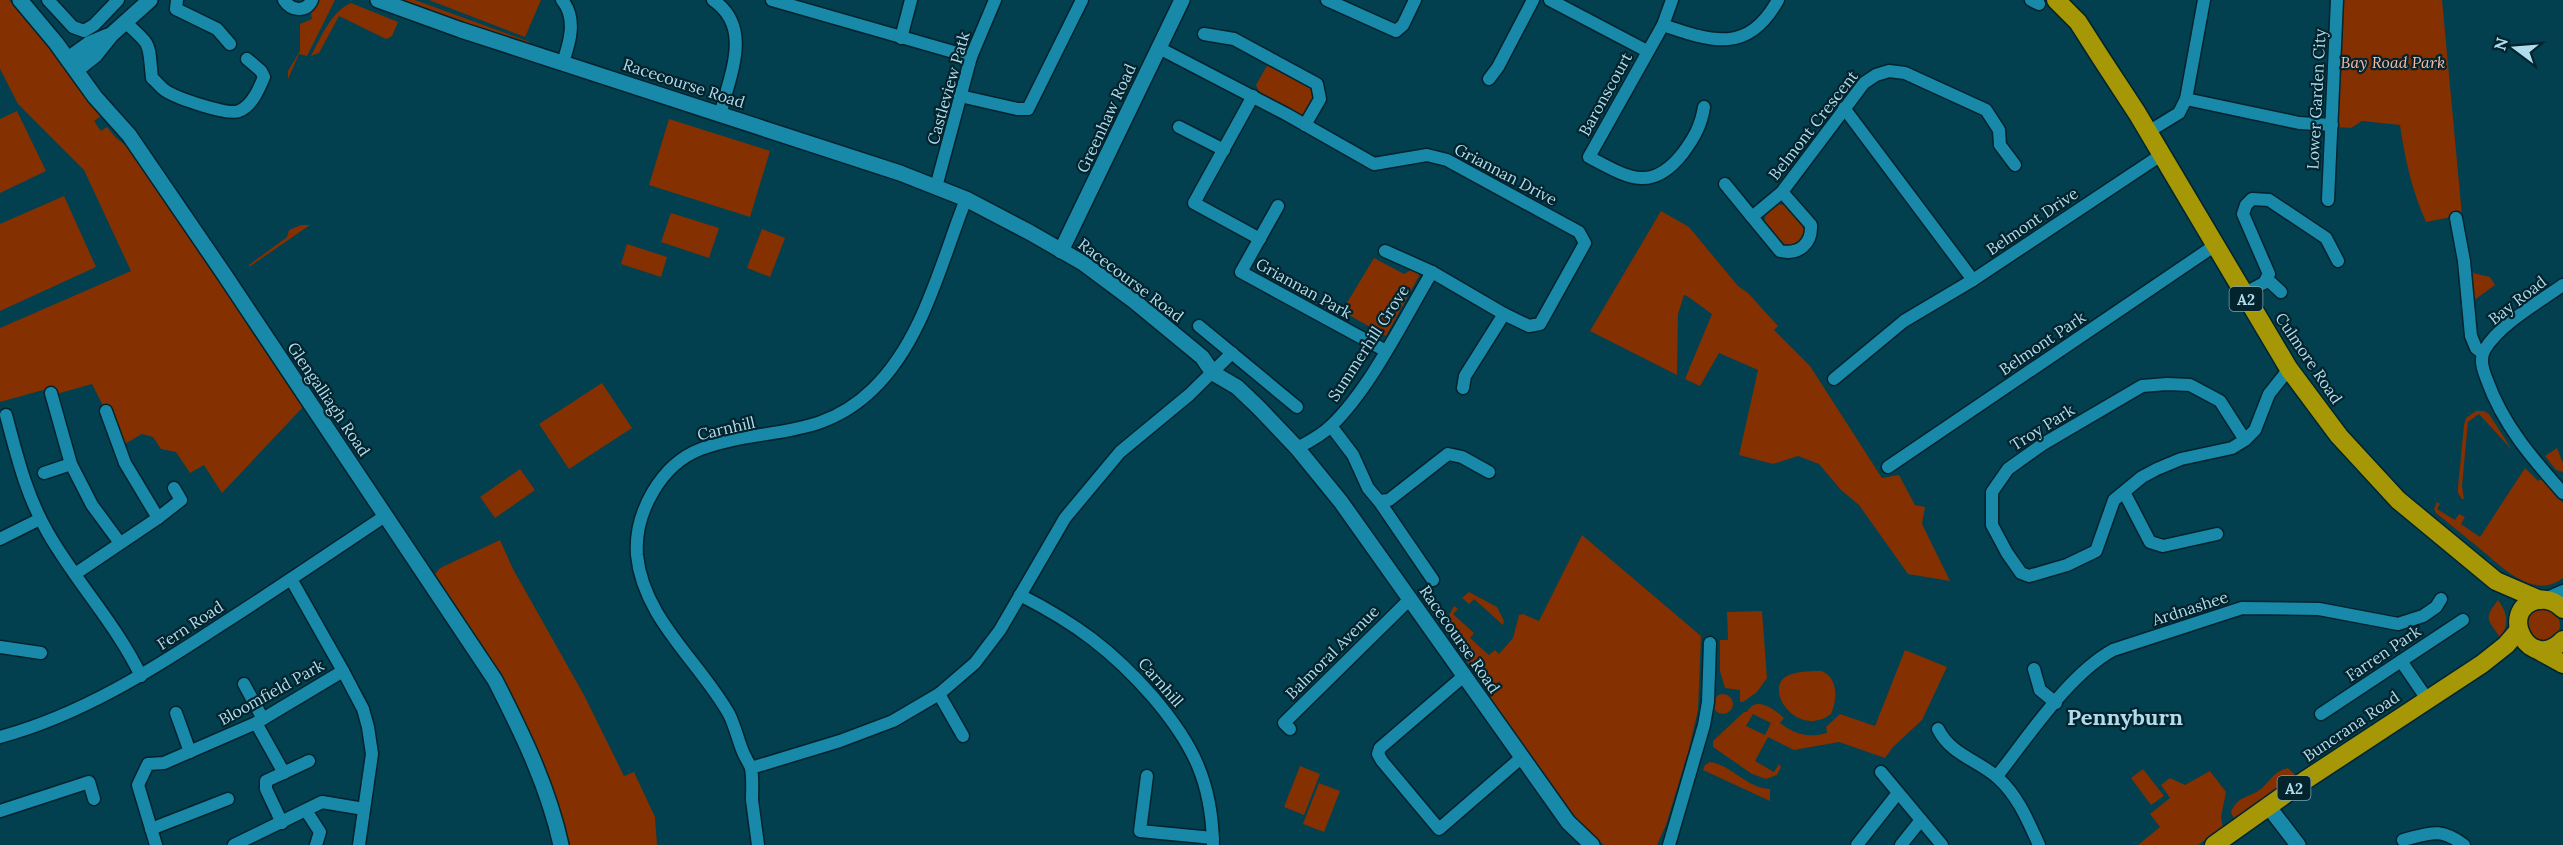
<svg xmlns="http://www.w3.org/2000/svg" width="2563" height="845" font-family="Lora,serif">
<rect width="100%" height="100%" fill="#023f4f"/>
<g fill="#843000" fill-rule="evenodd">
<path d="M0 0H9L47 44 101 116 94 121 101 131 107 127 116 138 128 147 304 406 222 493 204 465 190 473 176 452 161 449 153 437 142 434 123 445 92 384 46 397 43 390 0 402V328L131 271 84 170 18 104 0 69Z"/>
<path d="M318 0H335L307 56 299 54 288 79V71L300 51V24L312 19 311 14Z"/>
<path d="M397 0H415L530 42 529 45Z"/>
<path d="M429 0H541L525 37Z"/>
<path d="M2340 0H2442L2462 215 2426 222C2412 191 2405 159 2400 125L2362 121 2351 128 2337 127Z"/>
<path d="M351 3 398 22 392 36 386 39 339 16 319 53 311 56C321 37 331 12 351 3Z"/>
<path d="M1268 64 1282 73 1285 71 1313 88C1314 99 1310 111 1300 117L1260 94 1256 85Z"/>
<path d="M17 111 46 171 0 193V119Z"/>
<path d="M669 119 770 151 750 217 649 185Z"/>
<path d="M64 196 96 267 0 311V224Z"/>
<path d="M1775 204 1785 205 1803 225 1805 232 1797 245C1781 249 1774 236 1764 225L1766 212Z"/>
<path d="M1661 211 1689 227 1738 286 1748 293 1778 326 1774 330 1810 366 1882 478 1899 475 1915 505 1925 507 1922 524 1950 581 1908 574 1859 505 1841 490 1819 464 1798 456 1773 464 1739 455 1758 370 1719 353 1700 386 1685 379 1712 314 1687 296 1684 295 1678 314 1677 375 1590 331Z"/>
<path d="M671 213 719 228 709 258 661 242Z"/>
<path d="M301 225H310L249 267V265L287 237 289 230Z"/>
<path d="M762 229 785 238 770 277 747 268Z"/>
<path d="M627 244 667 257 661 277 621 264Z"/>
<path d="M1374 258 1404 274 1414 268 1418 271 1419 276 1386 336 1342 311Z"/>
<path d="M2473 273 2490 277 2495 285 2473 301 2471 274Z"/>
<path d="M602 383 632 428 569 469 539 424Z"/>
<path d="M2476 411H2484L2489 414 2512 450 2479 414 2468 422 2462 486 2464 499H2462L2458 493V487L2464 425 2466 418Z"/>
<path d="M2557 448 2563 463V472L2556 470 2545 456Z"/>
<path d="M2525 468 2538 481 2542 479 2563 503V578C2534 601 2501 566 2479 548 2465 536 2450 525 2436 513L2434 509 2437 502 2440 504 2437 509 2455 520 2459 514 2465 517 2461 524 2480 537Z"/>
<path d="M520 469 535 490 495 518 480 497Z"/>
<path d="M1582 535 1701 636 1698 710 1689 749 1666 825 1657 845H1604L1577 822 1483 694 1489 689 1470 667 1444 624 1454 606 1458 609 1453 614 1474 633 1470 638 1489 655 1495 650 1499 654 1513 638 1519 615 1523 614 1539 621Z"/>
<path d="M500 540 513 569 584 695 624 776 634 772 655 817 657 845H565L502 684 435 574 440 568Z"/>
<path d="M1469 592 1497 607 1504 621 1503 625 1474 599 1469 604 1462 598Z"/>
<path d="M2498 600C2508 613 2510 627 2498 640L2499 636C2487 618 2484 619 2498 600Z"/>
<circle cx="2543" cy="625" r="17"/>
<path d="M1762 611 1767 678 1757 692 1743 702H1740V690L1725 688 1720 671V640H1728L1727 612Z"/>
<path d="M1905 650 1947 667 1922 720 1893 747 1885 758 1839 742 1794 750 1768 737 1755 761 1774 772 1779 764 1781 767 1777 775 1766 779 1752 774 1713 747V741L1744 712H1747C1756 695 1774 709 1784 718L1780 723C1796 735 1808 738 1827 733L1826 727 1840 714 1875 726ZM1753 714 1771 723 1765 735 1746 726Z"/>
<path d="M1822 671C1839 679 1837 700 1831 714 1796 740 1761 686 1789 675 1798 671 1813 671 1822 671Z"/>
<circle cx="1723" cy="704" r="10"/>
<path d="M1710 762C1732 765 1746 788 1770 789V801L1703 770 1705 765Z"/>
<path d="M1300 766 1320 774 1304 815 1284 807Z"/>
<path d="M2288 768 2295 775 2234 818 2231 813C2236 796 2249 798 2261 789 2271 780 2274 771 2288 768Z"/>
<path d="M2143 769 2164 796 2151 805 2131 778Z"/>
<path d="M2210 771 2226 792 2221 817 2223 827 2198 845H2138L2160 827 2150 814 2170 798 2161 785 2170 778 2185 785Z"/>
<path d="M1319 783 1340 791 1324 832 1303 824Z"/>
</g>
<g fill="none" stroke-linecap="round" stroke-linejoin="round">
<defs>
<g id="street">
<path d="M48 0 73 27 84 31 94 25 118 0"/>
<path d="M177 0 176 9 217 29 230 44"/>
<path d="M284 0C291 11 306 13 312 0"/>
<path d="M562 0C577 18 570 42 563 62"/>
<path d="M713 0C753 27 730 74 721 112"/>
<path d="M772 0 971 57"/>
<path d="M1327 0 1396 31 1403 25 1415 0"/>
<path d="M1550 0 1647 51"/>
<path d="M1672 0 1663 25 1589 157C1627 177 1651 194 1683 153 1694 138 1701 126 1704 107"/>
<path d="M2031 0 2039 4"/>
<path d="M125 22C153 47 148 42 152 78 157 82 161 88 166 91 177 98 228 116 239 111 252 106 259 89 264 77L261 71 247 59"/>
<path d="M1663 25C1713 42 1748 54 1778 0"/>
<path d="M1204 34 1234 39 1317 84 1320 99 1305 125"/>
<path d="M901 38 911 0"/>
<path d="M1159 48 1286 114 1374 164 1427 155 1447 160 1579 232 1585 243 1540 324 1529 326 1504 314"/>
<path d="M1489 79 1498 67 1533 0"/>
<path d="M960 96 1017 109H1028L1082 0"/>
<path d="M1253 96 1194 203 1260 239"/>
<path d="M2186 99 2299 123 2332 125"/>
<path d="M1844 108 1973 280"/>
<path d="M1179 127 1224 150"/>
<path d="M2148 132 2179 113 2186 99 2204 0"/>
<path d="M1725 184 1752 217 1782 192 1864 83 1876 75 1889 71 1905 73 1986 110 1999 130 2000 145 2015 165"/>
<path d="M936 187 971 57 995 0"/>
<path d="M2328 200 2337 0"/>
<path d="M1278 206 1241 272 1386 351"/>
<path d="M1752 217 1780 251C1799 255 1812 244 1811 225L1782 192"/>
<path d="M2456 218 2464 261 2471 336 2476 348 2483 353"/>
<path d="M1385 251 1432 272 1504 314 1465 376 1463 388"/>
<path d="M2268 280 2281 292"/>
<path d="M2563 285C2539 302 2500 324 2485 349 2479 359 2483 370 2487 380 2503 425 2532 458 2563 493"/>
<path d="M2243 294 2264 283 2269 274 2243 214 2246 205 2252 199 2269 200 2326 238 2338 261"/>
<path d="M1199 326 1297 407"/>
<path d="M1834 379 1904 321 1973 280 2161 155"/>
<path d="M51 393 71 464 92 505 120 543"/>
<path d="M6 415C17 456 26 495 48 533 76 582 116 624 141 676"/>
<path d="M1331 426 1353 455 1368 488 1379 501 1389 500 1448 454 1462 457 1489 472"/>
<path d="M2245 440 2220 401 2190 385 2167 384 2142 386 2043 444 2008 469 1992 492V525L2007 553 2021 573 2029 576 2067 565 2096 551 2114 500 2142 477 2157 469 2181 459 2232 448 2245 440 2255 430 2269 394 2289 369"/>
<path d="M1297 448C1309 442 1323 434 1332 425 1371 387 1404 319 1432 272"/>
<path d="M1888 467 2214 246"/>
<path d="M44 473 71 464"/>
<path d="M2124 492 2150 542 2163 546 2217 534"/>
<path d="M1379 501 1433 580"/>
<path d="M158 518 181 500 174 488"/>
<path d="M0 539 40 519"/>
<path d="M75 574 158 518 125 463 106 411"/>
<path d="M291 579 343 671 363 709 368 727 372 754 359 845"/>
<path d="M1020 595C1075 623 1112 650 1153 697 1193 744 1212 782 1213 845"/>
<path d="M2545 599 2563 591"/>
<path d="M0 647 41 653"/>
<path d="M2401 661 2427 699"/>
<path d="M2034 669 2040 690 2056 703"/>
<path d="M1465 675 1380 748 1378 754 1382 761 1439 829 1521 758"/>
<path d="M244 684 263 719"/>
<path d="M939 694 963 736"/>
<path d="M176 713 190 752"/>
<path d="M2321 714 2463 620"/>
<path d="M256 723 284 773"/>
<path d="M1290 729 1284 723 1410 599"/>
<path d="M1938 729C1951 755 1978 760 1998 778 2018 796 2028 821 2039 845"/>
<path d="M0 737C81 715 152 670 222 624 277 589 331 552 385 516"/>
<path d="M751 768 840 741 893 721 939 694 975 663 1000 630 1065 518 1120 452 1189 395 1232 353"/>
<path d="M1881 772 1942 845"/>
<path d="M1147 776 1140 831 1213 838"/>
<path d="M1997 776C2029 736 2068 675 2113 650L2242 608 2319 609 2398 624 2423 616 2436 607 2441 599"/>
<path d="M0 811 89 782 94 799"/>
<path d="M307 812 320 832 316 845"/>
<path d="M282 823 266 789V781L309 761"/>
<path d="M151 829 228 799"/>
<path d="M2403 840C2431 833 2440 827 2464 845"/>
<path d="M156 845 138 785 148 764 164 763 256 723 343 671"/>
<path d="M234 845 322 802 364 809"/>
<path d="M758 845C756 830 754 815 752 800 752 790 753 778 751 768 749 763 745 757 743 752 738 740 735 726 729 714 699 661 643 618 637 555 634 513 661 464 701 449 762 426 819 442 873 389 923 341 941 262 966 199"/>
<path d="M1669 845 1704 725 1708 702 1710 643"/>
<path d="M1857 845 1898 793"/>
<path d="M1901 845 1921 820"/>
</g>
<g id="secondary">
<path d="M20 0 56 43 95 97 129 135 224 274 495 680C522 733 548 786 561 845"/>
<path d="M378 0 461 30 900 173 966 199 1029 232 1083 263 1134 301 1202 357 1213 373 1237 387 1259 408 1297 448 1341 502 1568 822 1592 845"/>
<path d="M68 59 89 44 108 36"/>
<path d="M76 70 95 55 111 35 150 0"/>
<path d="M1061 251 1182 0"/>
<path d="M2268 806 2298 845"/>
</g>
<g id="highway">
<path d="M2056 0 2078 22 2101 58 2137 113 2289 369 2339 436 2398 500 2496 581 2540 600"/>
<path d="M2563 609C2556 602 2548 598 2537 600 2496 610 2530 675 2563 640"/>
<path d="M2536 649 2563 664"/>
<path d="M2214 845 2304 781 2482 664 2506 645 2519 630"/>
</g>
</defs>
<use href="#street" stroke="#03232d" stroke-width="15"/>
<use href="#secondary" stroke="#03232d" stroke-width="18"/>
<use href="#highway" stroke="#03232d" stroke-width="21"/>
<use href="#street" stroke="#1889a8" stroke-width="12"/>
<use href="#secondary" stroke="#1889a8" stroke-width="15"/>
<use href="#highway" stroke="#a59705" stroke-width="18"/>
</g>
<g text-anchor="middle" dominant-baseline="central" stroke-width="4.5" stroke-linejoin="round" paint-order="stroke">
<g fill="#03232d" stroke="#7ca4b3" stroke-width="1.5">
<rect x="2229.5" y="287" width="33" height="24" rx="4.5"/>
<rect x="2277.5" y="776" width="33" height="24" rx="4.5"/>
</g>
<g font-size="15" font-weight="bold" fill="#b0dced">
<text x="2246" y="299">A2</text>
<text x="2294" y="788">A2</text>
</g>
<g font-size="16" font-style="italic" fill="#f8bba3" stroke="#03232d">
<text x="2393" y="62">Bay Road Park</text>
</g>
<g font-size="16" fill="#b0dced" stroke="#03232d">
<text transform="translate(684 83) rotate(18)">Racecourse Road</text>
<text transform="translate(948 88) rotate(-74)">Castleview Patk</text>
<text transform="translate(1605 94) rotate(-61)">Baronscourt</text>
<text transform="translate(2316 99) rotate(-87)">Lower Garden City</text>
<text transform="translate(1106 118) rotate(-65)">Greenhaw Road</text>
<text transform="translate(1813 125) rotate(-52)">Belmont Crescent</text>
<text transform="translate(1506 174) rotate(28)">Griannan Drive</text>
<text transform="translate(2032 221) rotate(-34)">Belmont Drive</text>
<text transform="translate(1131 280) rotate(37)">Racecourse Road</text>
<text transform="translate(1304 288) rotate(29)">Griannan Park</text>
<text transform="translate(2517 300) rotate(-38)">Bay Road</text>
<text transform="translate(1368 343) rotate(-57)">Summerhill Grove</text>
<text transform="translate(2042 343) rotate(-34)">Belmont Park</text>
<text transform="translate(2309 358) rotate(56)">Culmore Road</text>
<text transform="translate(329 399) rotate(56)">Glengalliagh Road</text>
<text transform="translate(2042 427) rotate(-32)">Troy Park</text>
<text transform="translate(726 428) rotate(-13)">Carnhill</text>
<text transform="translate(2190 608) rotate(-18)">Ardnashee</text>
<text transform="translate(190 625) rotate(-33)">Fern Road</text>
<text transform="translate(1460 639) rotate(55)">Racecourse Road</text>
<text transform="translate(1332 652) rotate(-45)">Balmoral Avenue</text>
<text transform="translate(2383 653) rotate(-34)">Farren Park</text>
<text transform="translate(1161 682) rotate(49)">Carnhill</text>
<text transform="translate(271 692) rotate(-29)">Bloomfield Park</text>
<text transform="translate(2351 726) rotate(-34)">Buncrana Road</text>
</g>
<g font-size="22" font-weight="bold" fill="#b0dced" stroke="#03232d">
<text x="2125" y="717">Pennyburn</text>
</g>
</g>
<g transform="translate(2515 48) rotate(286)" stroke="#03232d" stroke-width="4.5" paint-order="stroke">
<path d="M0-4.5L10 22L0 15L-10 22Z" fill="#b0dced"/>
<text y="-9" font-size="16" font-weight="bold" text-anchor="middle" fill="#b0dced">N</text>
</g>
</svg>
